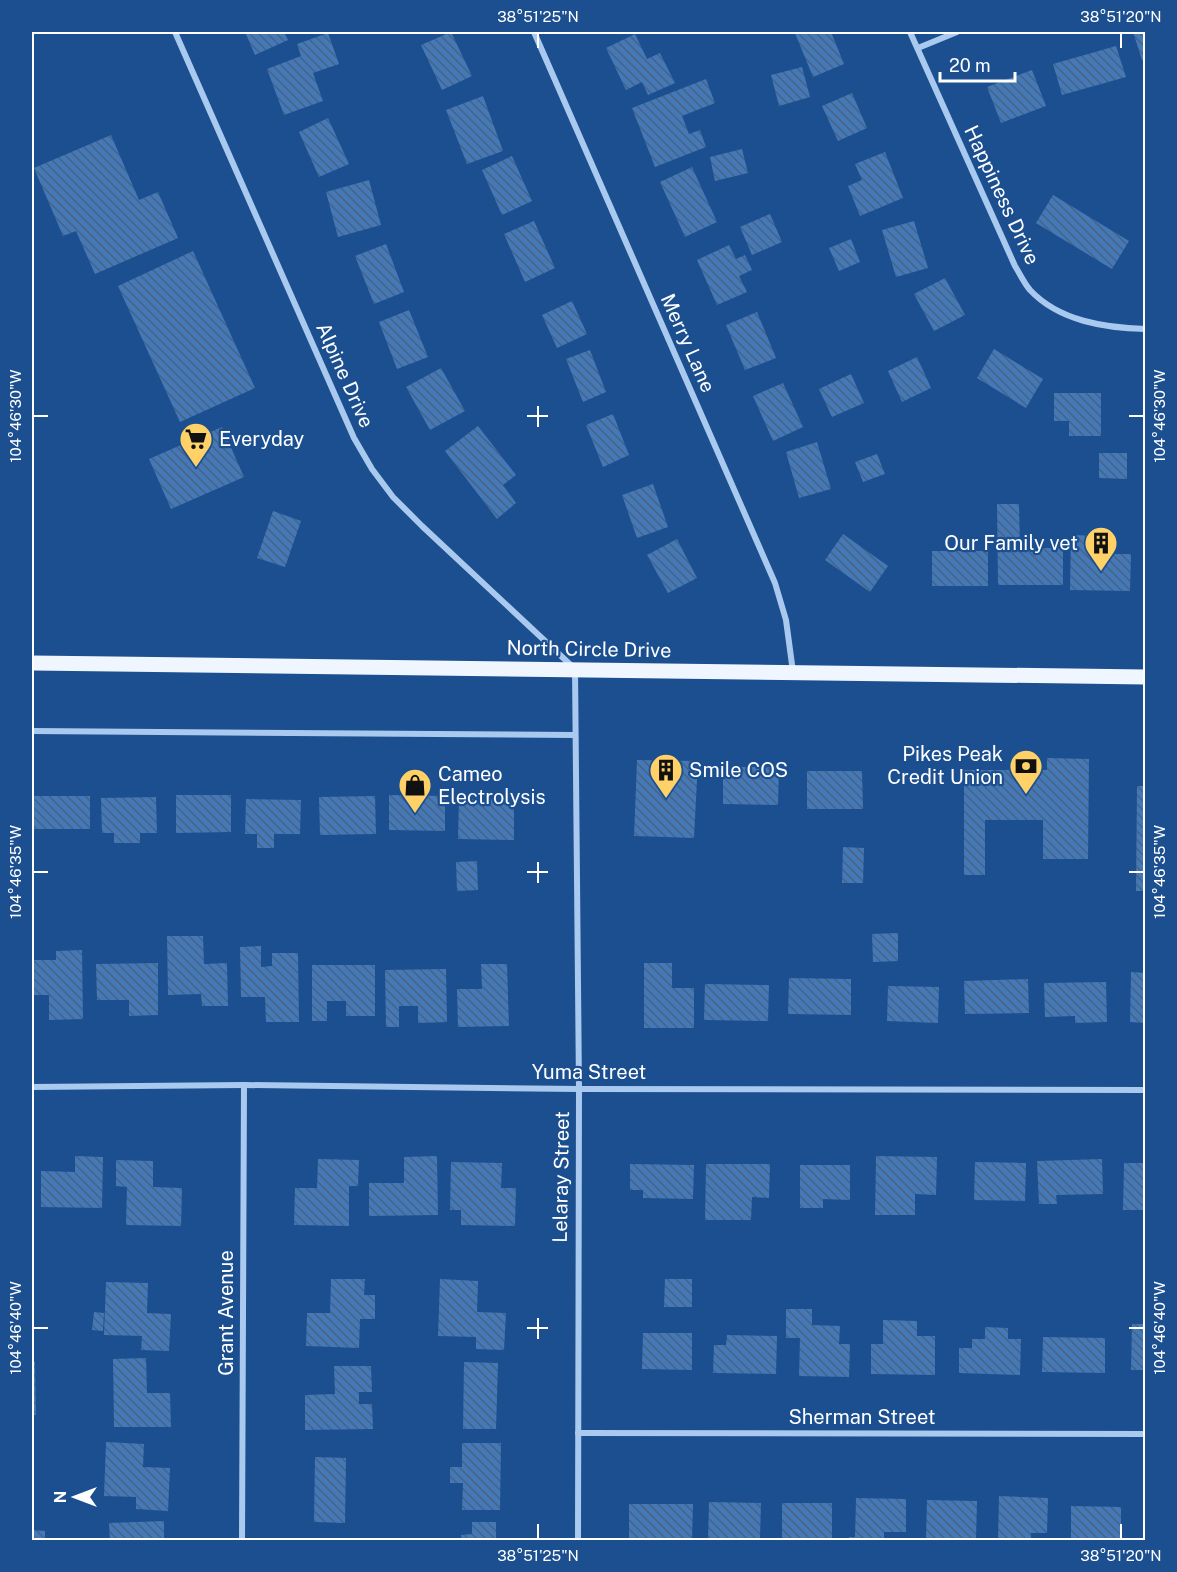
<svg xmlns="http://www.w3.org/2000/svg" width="1177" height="1572" font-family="'Public Sans',sans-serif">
<defs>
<pattern id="building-back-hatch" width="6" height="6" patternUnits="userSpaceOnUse" patternTransform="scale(1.5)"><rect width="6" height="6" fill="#4478b7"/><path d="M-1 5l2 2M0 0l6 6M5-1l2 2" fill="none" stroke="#486282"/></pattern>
</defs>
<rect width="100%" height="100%" fill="#1b4f8f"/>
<g fill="url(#building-back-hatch)">
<path d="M245 32H284L288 40 255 55Z"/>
<path d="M451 32 472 76 442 90 421 45Z"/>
<path d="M798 32H831L844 64 813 77 795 33Z"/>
<path d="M1133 32H1146V59L1142 60Z"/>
<path d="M328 33 339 64 313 73 323 101 284 115 267 69 301 56 297 44Z"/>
<path d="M635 34 647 59 660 53 675 83 648 95 642 82 626 90 606 48Z"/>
<path d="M1116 46 1126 77 1062 95 1053 64Z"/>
<path d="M802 67 810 97 779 106 771 75Z"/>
<path d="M1032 70 1046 106 1001 123 987 87Z"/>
<path d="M706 79 715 103 682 116 689 134 700 130 706 147 655 167 632 108Z"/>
<path d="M852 93 867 128 838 141 822 106Z"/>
<path d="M483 96 503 151 467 164 446 110Z"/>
<path d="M328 118 349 164 319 177 299 132Z"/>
<path d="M111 135 139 200 158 192 178 238 95 274 76 231 63 236 34 168Z"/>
<path d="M742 149 748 173 715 181 710 157Z"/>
<path d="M885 152 903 198 860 216 848 186 862 180 855 164Z"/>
<path d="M512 156 532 201 502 215 482 170Z"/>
<path d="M692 167 717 222 685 237 660 182Z"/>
<path d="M369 180 381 225 338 237 326 192Z"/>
<path d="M1053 195 1129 241 1112 269 1036 223Z"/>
<path d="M770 214 782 242 752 255 740 227Z"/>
<path d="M534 221 555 268 525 282 504 234Z"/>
<path d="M914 221 928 268 896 277 882 230Z"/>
<path d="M851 239 860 262 839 271 829 248Z"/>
<path d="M386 244 404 292 374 304 355 256Z"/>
<path d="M729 245 736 259 745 255 752 270 739 276 747 292 717 305 697 260Z"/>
<path d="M193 251 255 388 180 422 118 286Z"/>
<path d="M945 278 965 315 934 331 914 294Z"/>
<path d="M572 301 587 334 557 348 542 315Z"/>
<path d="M409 310 428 357 397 369 379 322Z"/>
<path d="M757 312 776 358 745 370 726 325Z"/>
<path d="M994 349 1043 379 1026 408 977 378Z"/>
<path d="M590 350 606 392 583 402 566 359Z"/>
<path d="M917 357 931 388 902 402 888 371Z"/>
<path d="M441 368 465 411 430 430 406 387Z"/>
<path d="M851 374 864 403 832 417 819 389Z"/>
<path d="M783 383 803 427 773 441 753 396Z"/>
<path d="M1054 393H1101V436H1069V421H1054Z"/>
<path d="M613 414 629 455 603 467 586 425Z"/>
<path d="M478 426 516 475 503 485 516 503 497 519 445 451Z"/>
<path d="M222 427 244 477 171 509 149 459Z"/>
<path d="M817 442 831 489 799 498 786 452Z"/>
<path d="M1099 453H1127V479L1099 478Z"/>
<path d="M877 454 885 474 863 482 855 462Z"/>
<path d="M653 484 668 527 637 538 622 495Z"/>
<path d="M997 504H1019L1020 548H1063V585H998Z"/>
<path d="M273 511 301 521 285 567 257 558Z"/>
<path d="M843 534 888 566 870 592 825 560Z"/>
<path d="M1071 535 1107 536 1106 554H1131L1130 591 1070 590Z"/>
<path d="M677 539 697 578 668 593 647 555Z"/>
<rect x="932" y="551" width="56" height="35"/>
<path d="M1047 758 1089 759 1088 859H1043V820H985V875H964V770H1047Z"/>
<path d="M637 760 698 761 694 838 634 836Z"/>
<path d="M723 767H779L778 805 723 804Z"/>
<path d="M807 771H862L863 809H807Z"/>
<path d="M1137 786H1146V891H1136Z"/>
<path d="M176 795H231V832L176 833Z"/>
<path d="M389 795 445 796V831L389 830Z"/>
<rect x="32" y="796" width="58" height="33"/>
<path d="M375 796 376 834 320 835 319 797Z"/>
<path d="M156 797 157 833H140V843H114V833H102L101 798Z"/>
<path d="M246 799 301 800 300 834H274V848H257V834H245Z"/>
<path d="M459 799 514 800V840L458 839Z"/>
<path d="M843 847 864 848 863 883H842Z"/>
<path d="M477 861 478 890 457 891 456 862Z"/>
<path d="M898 933V961L873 962 872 934Z"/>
<path d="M167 936H203L204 964 227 963 228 1006H202L201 994 168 995Z"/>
<path d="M261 946V967L272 966V953H298L299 1022H266L265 997H241L240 947Z"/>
<path d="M82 950 83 1019 49 1020V995H32V960H56V951Z"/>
<path d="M158 963V1015L129 1016V1000H97L96 964Z"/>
<path d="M644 963H672V988H694V1028H644Z"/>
<path d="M481 964H507L509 1026 458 1027 457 989H482Z"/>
<path d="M312 965H375V1016H346V1001H327V1021H312Z"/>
<path d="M446 969 447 1022 418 1023V1006H399V1027H386L385 970Z"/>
<path d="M1131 972 1146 973V1023L1130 1022Z"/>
<path d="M789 978 851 979V1015L788 1014Z"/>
<path d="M1028 979 1029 1013 965 1014 964 981Z"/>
<path d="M1106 982 1107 1022 1075 1023V1016L1045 1017 1044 983Z"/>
<path d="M705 984 769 985 768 1021 704 1020Z"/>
<path d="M888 986 939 987 938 1023 887 1021Z"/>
<path d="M75 1156 103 1157 102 1208 41 1207V1171L75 1172Z"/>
<path d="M437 1156 438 1215 369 1216V1183H404V1157Z"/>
<path d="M876 1156 937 1157 936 1195 915 1194V1215H875Z"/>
<path d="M318 1159 359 1160 358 1186H349V1226L294 1225 295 1188H317Z"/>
<path d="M1102 1159 1103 1194 1056 1195 1057 1204H1039L1037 1161Z"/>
<path d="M116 1160 153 1161V1187L182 1188 181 1226 126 1225 127 1187 116 1186Z"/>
<path d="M451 1162 502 1163 501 1188H516L515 1226 461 1225V1210H450Z"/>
<path d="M975 1162 1026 1163 1025 1201 974 1200Z"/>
<path d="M1124 1163H1146V1210H1123Z"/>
<path d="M630 1164 694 1165 693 1199 643 1198V1190H630Z"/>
<path d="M706 1164H770L769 1198 752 1197 751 1220H705Z"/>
<path d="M800 1165H850V1200L823 1199V1208H800Z"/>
<path d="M331 1279H365L364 1295H375V1319H360L359 1348 306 1346 307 1313H330Z"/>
<path d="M440 1279 478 1281 477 1312 506 1313 504 1350 476 1349V1337L438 1336Z"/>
<path d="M665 1279H692V1307H664Z"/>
<path d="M106 1282 148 1283 147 1313 171 1314 169 1351 141 1350 142 1336 104 1335Z"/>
<path d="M786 1309H812V1325L840 1326 839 1344H850L849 1377 799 1376 800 1338H786Z"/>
<path d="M94 1312 104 1313 103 1331 92 1330Z"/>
<path d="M883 1320 917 1321V1336H935V1375L871 1374V1344H883Z"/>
<path d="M1132 1324H1146V1370H1131Z"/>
<path d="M985 1327 1008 1328V1339H1021L1020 1375 959 1373V1348H972V1339H985Z"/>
<path d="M643 1333H692V1370L642 1369Z"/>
<path d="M727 1335 777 1336 776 1374 713 1373 714 1345H726Z"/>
<path d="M1043 1337 1105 1338V1373L1042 1372Z"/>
<path d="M146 1358 147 1393H170L171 1427H114L113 1359Z"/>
<path d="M32 1362H35L36 1415H32Z"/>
<path d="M464 1362 498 1363 496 1429H463Z"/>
<path d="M334 1366H371L372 1392H359V1404H372L373 1429 305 1430V1395L335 1394Z"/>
<path d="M106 1442 144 1444 143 1467 170 1468 168 1511 136 1509V1497L104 1496Z"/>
<path d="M462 1443H501L500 1510H462L463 1483H450V1467H462Z"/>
<path d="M315 1457 346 1458 345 1523 314 1522Z"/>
<path d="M999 1496 1048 1498 1047 1533H1031V1540H998Z"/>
<path d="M856 1498 906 1499V1532H884V1540H849V1537H855Z"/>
<path d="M927 1500 977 1501 976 1539 926 1538Z"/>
<path d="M709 1502 761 1503 760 1539 708 1540Z"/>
<rect x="782" y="1503" width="50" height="37"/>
<path d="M629 1504H693L692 1540H629Z"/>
<path d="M1071 1506 1121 1507V1540H1071Z"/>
<path d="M164 1521V1540H110L109 1523Z"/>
<path d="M472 1522H496V1540H462L461 1535 472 1534Z"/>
<path d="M32 1530 45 1531V1540H32Z"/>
</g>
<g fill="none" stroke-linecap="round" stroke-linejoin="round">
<g stroke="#a9c9ee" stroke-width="6">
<path d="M175 32 354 438 372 469 393 497 422 526 575 669 579 1089 578 1540"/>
<path d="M534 32 775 583 786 620 793 672"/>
<path d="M910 32 1015 266C1020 274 1024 283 1030 290 1059 321 1105 328 1146 329"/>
<path d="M918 48 957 32"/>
<path d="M32 731 575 735"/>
<path d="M32 1087 244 1085 579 1089 1146 1090"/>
<path d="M578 1433 1146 1434"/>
<path d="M242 1540 244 1085"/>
</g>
<path stroke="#f0f6ff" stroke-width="15" d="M32 663 1146 677"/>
</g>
<path fill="none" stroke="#fff" stroke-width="2" d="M538 33V48M1121 33V48M538 406V427M33 416H48M527 416H548M1129 416H1144M538 862V883M33 872H48M527 872H548M1129 872H1144M538 1318V1339M33 1328H48M527 1328H548M1129 1328H1144M538 1524V1539M1121 1524V1539"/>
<defs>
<symbol id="supermarket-pin" viewBox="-11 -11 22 30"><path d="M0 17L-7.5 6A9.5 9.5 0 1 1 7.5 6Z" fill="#ffd166" stroke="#1b4f8f"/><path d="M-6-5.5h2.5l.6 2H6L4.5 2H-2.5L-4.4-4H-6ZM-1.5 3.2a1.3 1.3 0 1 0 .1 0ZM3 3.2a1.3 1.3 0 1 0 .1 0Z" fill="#111"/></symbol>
<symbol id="building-pin" viewBox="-11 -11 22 30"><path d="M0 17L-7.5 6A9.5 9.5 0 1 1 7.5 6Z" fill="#ffd166" stroke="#1b4f8f"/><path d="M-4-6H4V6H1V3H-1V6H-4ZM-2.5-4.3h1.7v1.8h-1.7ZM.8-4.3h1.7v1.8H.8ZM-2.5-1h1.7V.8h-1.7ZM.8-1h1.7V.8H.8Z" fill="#111"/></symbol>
<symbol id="bank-pin" viewBox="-11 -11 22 30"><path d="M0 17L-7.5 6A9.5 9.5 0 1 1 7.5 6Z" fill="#ffd166" stroke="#1b4f8f"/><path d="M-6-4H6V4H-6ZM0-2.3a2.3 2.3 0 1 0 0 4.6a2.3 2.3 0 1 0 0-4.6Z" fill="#111"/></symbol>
<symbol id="shop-pin" viewBox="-11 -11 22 30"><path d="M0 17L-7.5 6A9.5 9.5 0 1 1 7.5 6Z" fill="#ffd166" stroke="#1b4f8f"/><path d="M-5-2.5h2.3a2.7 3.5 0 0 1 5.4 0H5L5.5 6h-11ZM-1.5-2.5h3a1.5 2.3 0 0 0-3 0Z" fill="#111"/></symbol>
</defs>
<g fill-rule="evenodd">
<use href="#supermarket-pin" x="177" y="420" width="38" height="52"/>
<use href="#building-pin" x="1082" y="524" width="38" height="52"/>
<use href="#bank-pin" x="1007" y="747" width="38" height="52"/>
<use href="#building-pin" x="647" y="751" width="38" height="52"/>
<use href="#shop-pin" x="396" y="766" width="38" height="52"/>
</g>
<g text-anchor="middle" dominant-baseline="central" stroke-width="4.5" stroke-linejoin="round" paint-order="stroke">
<g font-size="20" fill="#fff" stroke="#1b4f8f">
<text transform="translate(1002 195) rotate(65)">Happiness Drive</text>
<text transform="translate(688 343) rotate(66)">Merry Lane</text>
<text transform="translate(345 375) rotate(66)">Alpine Drive</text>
<text transform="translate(589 649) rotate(1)">North Circle Drive</text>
<text x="589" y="1072">Yuma Street</text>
<text transform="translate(561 1177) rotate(-89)">Lelaray Street</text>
<text transform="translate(226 1313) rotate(-90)">Grant Avenue</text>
<text x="862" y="1417">Sherman Street</text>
</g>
<g font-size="20" fill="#fff" stroke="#1b4f8f" text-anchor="start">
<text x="219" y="439">Everyday</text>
<text x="1078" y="543" text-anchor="end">Our Family vet</text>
<text x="1003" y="754" text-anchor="end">Pikes Peak<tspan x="1003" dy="23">Credit Union</tspan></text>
<text x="689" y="770">Smile COS</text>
<text x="438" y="774">Cameo<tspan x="438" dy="23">Electrolysis</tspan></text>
</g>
</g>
<rect width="1177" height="1572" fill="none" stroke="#1b4f8f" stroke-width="66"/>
<g transform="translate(75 1497) rotate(270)" stroke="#1b4f8f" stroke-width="4.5" paint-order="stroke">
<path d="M0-4.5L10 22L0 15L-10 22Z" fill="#ffffff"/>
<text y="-9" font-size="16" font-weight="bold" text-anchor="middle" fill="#ffffff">N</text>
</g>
<path d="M940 72v9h75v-9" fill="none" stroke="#ffffff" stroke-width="3"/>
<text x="949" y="72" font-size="18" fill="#ffffff" stroke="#1b4f8f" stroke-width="4.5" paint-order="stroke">20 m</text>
<rect x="33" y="33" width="1111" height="1506" fill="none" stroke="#fff" stroke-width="2"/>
<g font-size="15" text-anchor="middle" fill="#fff">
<text x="538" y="22">38°51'25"N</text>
<text x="1121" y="22">38°51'20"N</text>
<text transform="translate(1160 416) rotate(-90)" y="5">104°46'30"W</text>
<text transform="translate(16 416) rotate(-90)" y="5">104°46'30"W</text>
<text transform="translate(1160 872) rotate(-90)" y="5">104°46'35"W</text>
<text transform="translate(16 872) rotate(-90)" y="5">104°46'35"W</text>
<text transform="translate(1160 1328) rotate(-90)" y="5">104°46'40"W</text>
<text transform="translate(16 1328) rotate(-90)" y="5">104°46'40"W</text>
<text x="538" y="1561">38°51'25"N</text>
<text x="1121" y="1561">38°51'20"N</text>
</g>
</svg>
